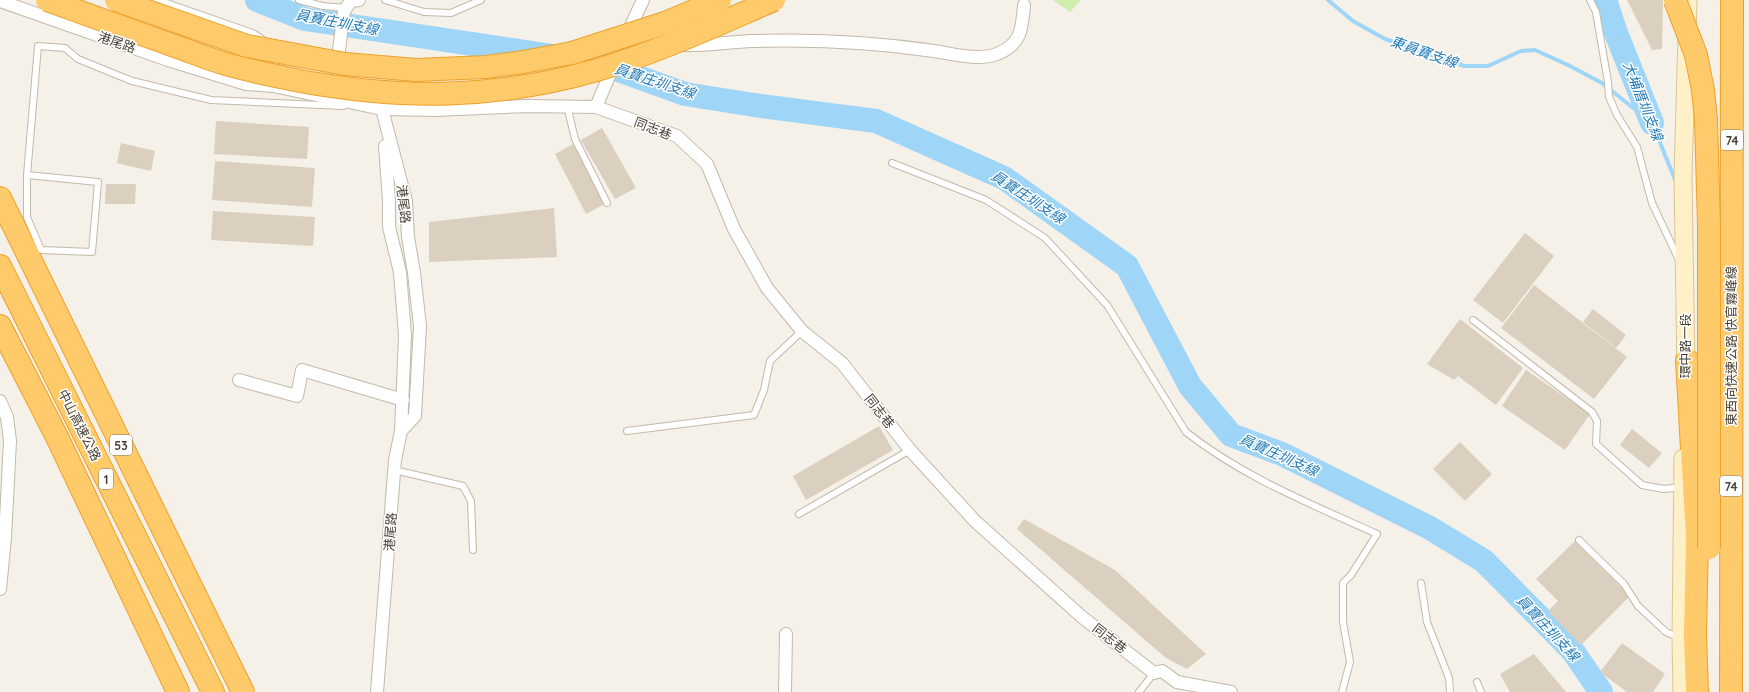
<svg xmlns="http://www.w3.org/2000/svg" width="1749" height="692" font-family="Quicksand,'Noto Sans TC',sans-serif">
<rect width="100%" height="100%" fill="#f5f1e8"/>
<path fill="#d1edad" d="M1053 0H1081L1070 12Z"/>
<g fill="none" stroke-linecap="round" stroke-linejoin="round">
<path stroke="#9fd5f7" stroke-width="4" d="M1328 0 1353 21 1385 39 1464 66H1488L1521 51 1535 50 1568 65 1602 83 1652 123 1676 182"/>
<g stroke="#9fd5f7" stroke-width="24">
<path d="M257 0 305 19 599 63 685 94 754 105 876 121 1004 178 1127 266 1190 386 1231 435 1282 454 1430 528 1484 561 1572 650 1601 692"/>
<path d="M1605 0 1616 33 1652 123"/>
</g>
</g>
<g fill="#dbcfbf">
<path d="M1627 0H1663L1662 49 1652 50Z"/>
<path d="M216 121 309 127 307 159 214 154Z"/>
<path d="M602 128 636 188 615 199 581 140Z"/>
<path d="M121 143 155 151 151 171 117 163Z"/>
<path d="M573 144 605 204 586 214 555 154Z"/>
<path d="M215 161 315 168 312 207 212 200Z"/>
<path d="M106 184H136L135 204H105Z"/>
<path d="M554 208 557 257 429 262V222Z"/>
<path d="M213 211 315 217 313 246 211 240Z"/>
<path d="M1525 233 1554 256 1503 323 1473 300Z"/>
<path d="M1534 285 1627 357 1594 399 1501 328Z"/>
<path d="M1593 309 1626 335 1616 348 1583 322Z"/>
<path d="M1460 319 1523 368 1496 405 1458 376 1454 380 1427 364Z"/>
<path d="M1526 370 1590 414 1565 450 1502 406Z"/>
<path d="M879 426 893 450 806 500 793 476Z"/>
<path d="M1632 429 1662 453 1649 468 1620 445Z"/>
<path d="M1460 442 1492 474 1465 501 1433 469Z"/>
<path d="M1024 519 1115 570 1206 654 1187 669 1166 658 1017 529Z"/>
<path d="M1575 541 1630 596 1581 645 1548 611 1558 601 1536 579Z"/>
<path d="M1622 643 1665 674 1653 692H1627L1600 672Z"/>
<path d="M1534 654 1566 692H1510L1500 674Z"/>
</g>
<g fill="none" stroke-linecap="round" stroke-linejoin="round">
<defs>
<g id="lane">
<path d="M299 0 323 6 345 8"/>
<path d="M385 0 424 12 451 13 481 0"/>
<path d="M1590 0 1596 12 1608 82 1609 97 1617 115 1637 147 1652 203 1679 260"/>
<path d="M567 106 575 139 607 203"/>
<path d="M892 163 986 200 1045 238 1107 305 1186 432C1243 477 1311 504 1377 534L1351 575 1343 583V622L1350 662 1342 692"/>
<path d="M27 175 98 182 92 252 41 250 27 217V175L38 46 65 48 78 59 132 81 211 100 343 106"/>
<path d="M1473 320 1592 412 1597 421 1596 444 1642 485 1664 489 1681 487"/>
<path d="M627 431 754 415 764 390 770 361 802 331"/>
<path d="M394 470 463 486 471 501 473 550"/>
<path d="M799 514 910 450"/>
<path d="M1579 540 1624 584 1638 606 1666 632 1680 638"/>
<path d="M1421 583 1427 622 1449 678 1450 692"/>
<path d="M1477 682 1481 692"/>
<path d="M1139 692 1154 673"/>
</g>
<g id="street">
<path d="M149 0 252 36C271 46 274 61 273 81"/>
<path d="M0 1 168 60 246 84 273 86 382 109 435 110 527 106 596 107 677 136 707 164 734 229 767 288 802 331 842 363 910 450 975 521 1082 617 1154 673 1162 671 1177 682 1231 692"/>
<path d="M680 45C704 46 728 42 752 41 813 39 874 42 934 51 954 54 978 61 997 54 1022 44 1022 28 1024 5"/>
<path d="M339 92V50L344 11 351 1 359 0"/>
<path d="M596 107 623 43 643 0"/>
<path d="M385 146 389 201V227L400 272 405 335 401 431"/>
<path d="M239 380 297 396 302 370 403 400"/>
<path d="M0 401 7 417 10 441 5 538 0 589"/>
<path d="M377 692 395 460 401 431 415 416 420 326 414 273 408 237 406 201 382 109"/>
<path d="M785 692 786 634"/>
</g>
<g id="secondary">
<path d="M1686 372 1683 176 1688 0"/>
<path d="M1682 692 1681 639 1683 458"/>
</g>
<g id="highway">
<path d="M0 198 243 692"/>
<path d="M0 266 213 692"/>
<path d="M0 326 57 437 178 692"/>
<path d="M1687 360 1697 538 1695 635 1697 692"/>
<path d="M1731 692 1732 0"/>
</g>
</defs>
<use href="#lane" stroke="#c2b9a9" stroke-width="8"/>
<use href="#street" stroke="#c2b9a9" stroke-width="14"/>
<use href="#secondary" stroke="#d9c593" stroke-width="19"/>
<use href="#highway" stroke="#eca12b" stroke-width="24"/>
<use href="#lane" stroke="#fff" stroke-width="6"/>
<use href="#street" stroke="#fff" stroke-width="12"/>
<use href="#secondary" stroke="#fff0c8" stroke-width="17"/>
<use href="#highway" stroke="#ffca69" stroke-width="22"/>
<defs>
<g id="highway-bridge">
<path d="M47 0C89 15 131 30 172 45 190 51 208 59 226 64 250 71 276 76 300 81 404 100 496 99 597 70 658 52 716 25 774 0"/>
<path d="M116 0 247 46 345 64 416 70 486 67 523 62 572 53 665 23 720 0"/>
<path d="M1675 0 1696 55 1703 90 1706 120 1709 225V548"/>
</g>
</defs>
<use href="#highway-bridge" stroke="#eca12b" stroke-width="24" stroke-linecap="butt"/>
<use href="#highway-bridge" stroke="#ffca69" stroke-width="22"/>
</g>
<g text-anchor="middle" dominant-baseline="central" stroke-width="3" stroke-linejoin="round" paint-order="stroke">
<g fill="#fff" stroke="#807a72" stroke-width="1">
<rect x="1721" y="130" width="22" height="20" rx="3"/>
<rect x="110" y="435" width="22" height="20" rx="3"/>
<rect x="99" y="469" width="14" height="20" rx="3"/>
<rect x="1720" y="476" width="22" height="20" rx="3"/>
</g>
<g font-size="12" font-weight="bold" fill="#494135">
<text x="1732" y="140">74</text>
<text x="121" y="445">53</text>
<text x="106" y="479">1</text>
<text x="1731" y="486">74</text>
</g>
<g font-size="13" fill="#494135" stroke="#fff">
<text transform="translate(117 42) rotate(19)">港尾路</text>
<text transform="translate(653 128) rotate(21)">同志巷</text>
<text transform="translate(404 204) rotate(83)">港尾路</text>
<text transform="translate(1685 346) rotate(-90)">環中路一段</text>
<text transform="translate(1731 346) rotate(-90)">東西向快速公路 快官霧峰線</text>
<text transform="translate(880 411) rotate(52)">同志巷</text>
<text transform="translate(80 425) rotate(63)">中山高速公路</text>
<text transform="translate(390 532) rotate(-86)">港尾路</text>
<text transform="translate(1110 638) rotate(38)">同志巷</text>
</g>
<g font-size="14" font-style="italic" fill="#237bb7" stroke="#fff">
<text transform="translate(337 22) rotate(11)">員寶庄圳支線</text>
<text transform="translate(1424 52) rotate(19)">東員寶支線</text>
<text transform="translate(655 81) rotate(18)">員寶庄圳支線</text>
<text transform="translate(1643 101) rotate(68)">大埔厝圳支線</text>
<text transform="translate(1028 197) rotate(33)">員寶庄圳支線</text>
<text transform="translate(1279 455) rotate(24)">員寶庄圳支線</text>
<text transform="translate(1548 628) rotate(47)">員寶庄圳支線</text>
</g>
</g>
</svg>
